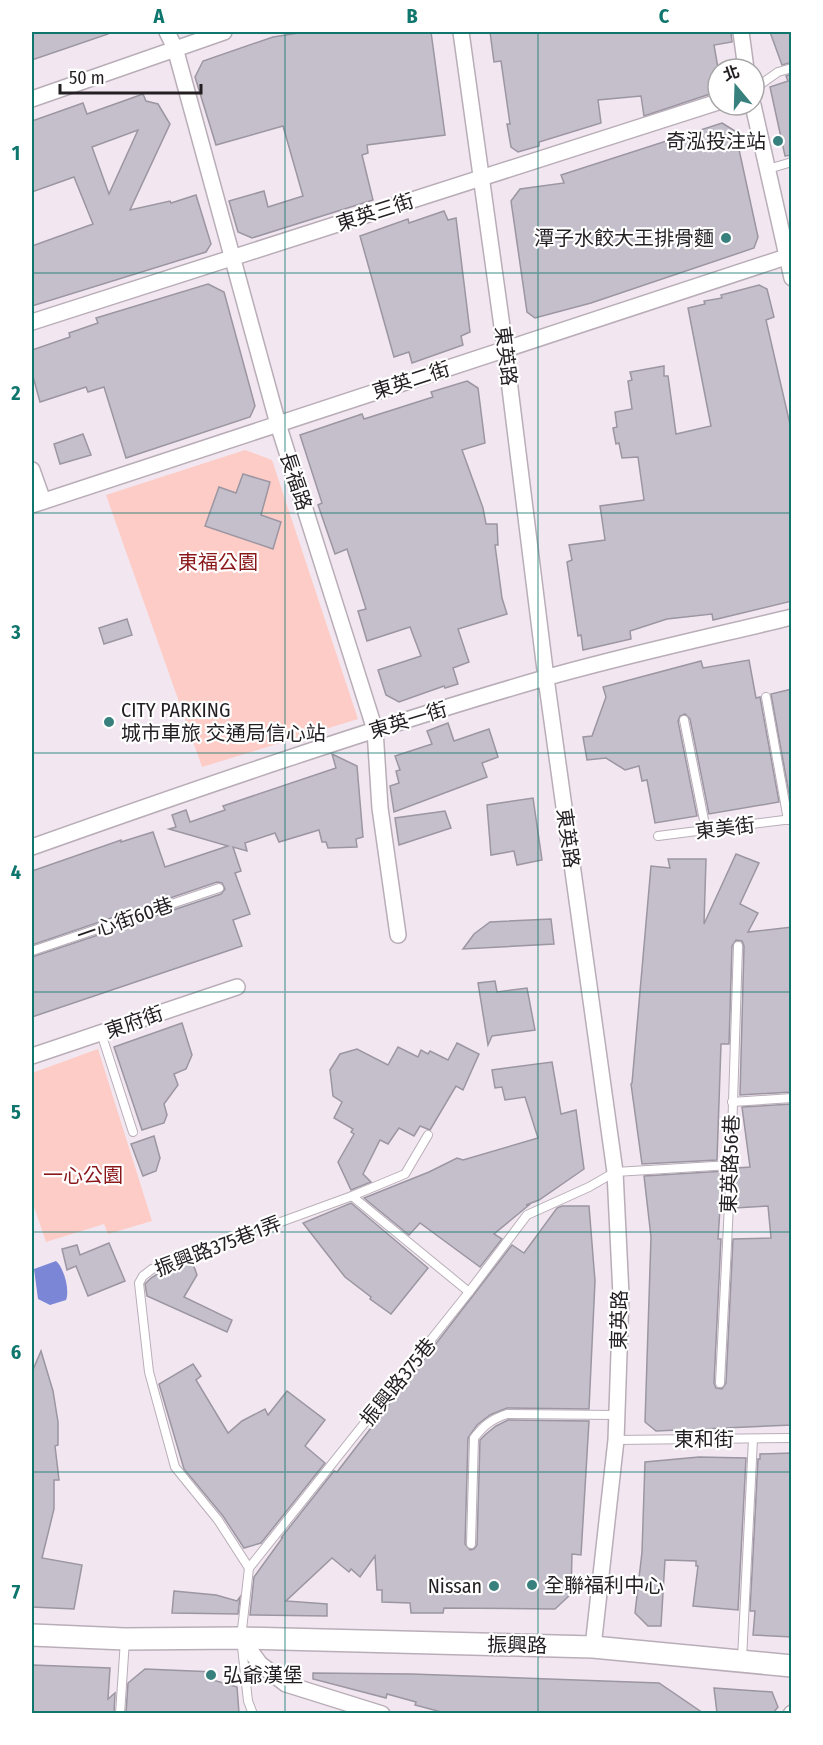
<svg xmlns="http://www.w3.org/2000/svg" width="823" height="1745" font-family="'Fira Sans Condensed','Noto Sans TC',sans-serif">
<rect width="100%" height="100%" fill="#f2e7f0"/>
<g fill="#fdccc6">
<path d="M245 450 272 460 358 719 202 767 106 495Z"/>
<path d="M98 1049 152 1221 108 1234 104 1224 46 1242 32 1201V1073Z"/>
</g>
<path fill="#7b87d6" d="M56 1261C64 1268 70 1290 66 1300L50 1305 38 1299 34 1269Z"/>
<g fill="#c4bfcb" stroke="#9b96a2" stroke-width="1.5" fill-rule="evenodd">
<path d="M32 32H108V34L32 60Z"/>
<path d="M305 32H431L445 135 367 145 368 153 362 155 373 200 252 238 238 232 229 201 264 191 268 207 303 196 283 126 216 145 195 77 203 61 273 37Z"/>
<path d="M490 32H731L732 42 714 45 718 68V86L710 94 644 116 641 96 598 100 601 123 539 142V146L518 152 511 147 507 124H510L501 61 494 62Z"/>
<path d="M770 32H792V62L782 65Z"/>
<path d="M792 74V155L785 156 770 87 788 81 786 76Z"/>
<path d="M143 94 146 101 158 104 170 124 130 210 170 201 171 203 196 195 211 244 206 252 32 306V246L93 224 74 177 32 192V121L83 103 87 114ZM138 130 109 194 92 147Z"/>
<path d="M722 123 735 131 758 237 754 248 591 303 535 318 527 312 511 201 520 189 564 183 561 175Z"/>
<path d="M444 211 448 220 456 218 470 332 461 336 463 345 412 363 409 352 394 357 360 236 408 219 409 223Z"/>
<path d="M208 284 224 292 255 406 250 417 126 458 104 387 88 392 86 387 40 402 32 373V350L70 337 69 333 98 323 96 318Z"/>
<path d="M759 285 767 289 774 317 766 320 792 433V601L713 620 712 614 667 619 630 631 631 639 583 650 581 635 578 636 567 562 572 560 569 545 605 540 600 506 644 500 638 457 622 458 619 443 616 444 613 428 617 427 615 412 632 409 628 381 632 380 630 372 664 366V376H668L676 434 711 426 688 308 705 304 704 301 722 298 721 295Z"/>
<path d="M467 381 478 388 485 443 462 450 483 508 486 524H497L498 545H495L502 598 507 614 458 629 469 662 453 668 458 684 445 688 444 686 399 702 386 695 378 670 421 656 410 627 367 641 358 611 366 609 347 549 335 554 318 505 322 503 300 435 362 414 364 419 433 397 431 392Z"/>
<path d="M83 434 91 455 60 464 54 444Z"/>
<path d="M243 474 270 482 261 515 281 522 273 549 205 526 219 487 236 493Z"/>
<path d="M127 619 132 635 104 644 99 628Z"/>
<path d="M749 660 756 698 760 697 779 802 709 814 690 719 685 714 680 716 678 721 697 816 655 823 647 780 642 781 639 766 625 770 606 758 587 760 583 737 592 736 606 697 603 687 701 661 703 668Z"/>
<path d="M792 689V799H790L771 694Z"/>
<path d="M448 723 454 741 489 729 498 757 482 763 487 777 394 812 390 786 399 783 396 771 400 770 395 756 432 744 427 731Z"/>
<path d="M332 754 357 766 363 837 356 839 357 847 328 848 326 842H322L319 830 279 842 275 833 245 843 247 851 233 847 241 871 235 873 250 914 233 920 242 946 32 1017V957L221 894 225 889 222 883 217 882 32 945V871L121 840V842L153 832 165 867 228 846 169 829 176 827 172 815 186 810 190 822 225 810 223 806 336 768Z"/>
<path d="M533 798 542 860 517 865 514 851 491 855 487 805Z"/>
<path d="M445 811 451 828 399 845 395 818Z"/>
<path d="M736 854 759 863 740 904 758 913 748 932 792 927V1092L740 1095 744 946 742 941 736 940 732 946 729 1044H721L717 1160 642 1164 631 1084 632 1083 651 866 670 868 668 859H706L704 924Z"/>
<path d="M551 919 554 944 463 949 474 934 490 922Z"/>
<path d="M495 981 497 992 527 988 535 1030 492 1036 488 1045 478 983Z"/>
<path d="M182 1023 192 1055 186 1069 174 1074 178 1085 164 1104 167 1115 164 1123 142 1130 114 1047Z"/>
<path d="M457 1043 479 1054 463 1090 456 1086 430 1130 420 1126 414 1136 399 1128 388 1144 380 1140 363 1174 371 1182 351 1190 338 1162 354 1134 351 1132 353 1129 334 1118 342 1102 333 1096 330 1070 340 1054 357 1049 388 1065 398 1047 418 1057 421 1050 428 1054 430 1051 448 1060Z"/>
<path d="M552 1062 561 1114 576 1110 584 1169 539 1200 526 1205H529L494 1234 502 1239 480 1267 420 1223 409 1235 364 1198 429 1172 457 1158 463 1160 538 1138 525 1097 505 1100 502 1087 495 1088 492 1070Z"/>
<path d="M792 1104V1425L656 1431 645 1422 651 1237 644 1176 725 1171 723 1209H720L718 1239H721L714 1383 716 1388 722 1389 726 1383 733 1239 771 1238 768 1206 735 1208 737 1168 750 1167 742 1107Z"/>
<path d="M154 1136 160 1158 156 1171 143 1176 131 1144Z"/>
<path d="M351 1203 428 1268 391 1314 370 1299 371 1297 345 1277 303 1223Z"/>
<path d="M562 1206H589L595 1281 589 1409 507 1408 490 1415 477 1425 468 1438 465 1544 470 1550 474 1549 477 1545 480 1440 486 1434 496 1426 508 1420 589 1421 581 1555 572 1554 571 1594 555 1609 444 1608 443 1613H411L410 1603 382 1602V1590H377L375 1556 360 1577 351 1569 349 1572 332 1558 286 1601 327 1604V1616L250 1615 254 1577 283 1537 281 1538 334 1471 337 1472 512 1245 524 1253 557 1208Z"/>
<path d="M109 1243 125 1281 88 1296 76 1266 67 1270 62 1249 77 1245 80 1255Z"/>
<path d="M192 1261 197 1275 184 1297 232 1320 227 1332 147 1296 145 1284 151 1278 159 1273Z"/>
<path d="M41 1351 53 1391 58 1422V1445L55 1446 59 1480H54V1509L42 1558 82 1565 74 1609 32 1607V1372Z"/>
<path d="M193 1364 201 1376 196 1380 228 1433 242 1421 265 1409 268 1415 287 1391 325 1420 305 1446 325 1463 261 1543 244 1548 223 1516 184 1469 159 1384Z"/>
<path d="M792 1453V1637L753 1635 755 1611H750L758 1459H760V1454Z"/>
<path d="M699 1457 746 1458 738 1610 693 1606 698 1566H696V1561L665 1560 661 1626H648L635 1613 642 1552 645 1462Z"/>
<path d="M174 1591 216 1595 237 1601 240 1597 238 1614 172 1613Z"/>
<path d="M32 1665 110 1668 108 1699 115 1693 114 1713H32Z"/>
<path d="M145 1669 215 1672 213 1680 237 1687 239 1713H126L128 1683Z"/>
<path d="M313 1673 412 1674 659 1683 703 1713H445L415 1705 416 1702 387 1694 386 1698 313 1679Z"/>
<path d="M714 1688 772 1692 778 1707 773 1713H717Z"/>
</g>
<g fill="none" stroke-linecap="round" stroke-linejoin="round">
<defs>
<g id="service">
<path d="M754 89 778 72 792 68"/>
<path d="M768 169 792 162"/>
<path d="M766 697 788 820"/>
<path d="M684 720 706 830"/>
<path d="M658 836 792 819"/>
<path d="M32 951 219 888"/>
<path d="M101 1033 133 1132"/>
<path d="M732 1102 792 1098"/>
<path d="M352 1196 405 1174 428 1135"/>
<path d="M720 1383 731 1165 738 946"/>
<path d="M616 1440 792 1438"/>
<path d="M471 1544 474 1438C484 1425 492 1419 507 1414L617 1415"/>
<path d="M249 1568 218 1520 175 1467 149 1372 139 1283 143 1276 152 1269 352 1196 469 1292"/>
<path d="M742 1659 753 1439"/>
<path d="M120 1714 125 1640"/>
<path d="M253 1714 248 1701 241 1638 249 1568 469 1292 527 1215 589 1187 615 1172 731 1165"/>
</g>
<g id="minor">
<path d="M167 32 175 48 278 424 375 730 380 808 398 935"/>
<path d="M461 32 505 348 546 678 615 1172 621 1295 616 1440 593 1647"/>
<path d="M741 32 746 69"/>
<path d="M32 99 224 32"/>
<path d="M753 105 792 278"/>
<path d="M32 322 718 102"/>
<path d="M32 470 43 501"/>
<path d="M32 505 792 255"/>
<path d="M32 847C201 787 372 728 545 678 626 655 709 637 792 617"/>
<path d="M32 1056 237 987"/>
<path d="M241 1638 260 1664 286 1684 382 1714"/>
<path d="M791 1714 792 1713"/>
</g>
<path id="secondary" d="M32 1635 125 1639 241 1638 593 1647 792 1666"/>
</defs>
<use href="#service" stroke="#b9aeb8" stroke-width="10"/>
<use href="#minor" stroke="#b9aeb8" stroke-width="18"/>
<use href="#secondary" stroke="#b9aeb8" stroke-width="24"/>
<use href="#service" stroke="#fff" stroke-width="8"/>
<use href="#minor" stroke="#fff" stroke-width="15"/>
<use href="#secondary" stroke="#fff" stroke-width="21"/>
</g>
<path fill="none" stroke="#0f766e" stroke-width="1.5" stroke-opacity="0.55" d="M285 32V1714M538 32V1714M32 273H792M32 513H792M32 753H792M32 992H792M32 1232H792M32 1472H792"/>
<g fill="#37807e" stroke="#fff" stroke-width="2">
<circle cx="778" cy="141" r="6"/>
<circle cx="726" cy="238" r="6"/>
<circle cx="109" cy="722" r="6"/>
<circle cx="532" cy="1585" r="6"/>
<circle cx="494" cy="1586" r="6"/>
<circle cx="211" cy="1675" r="6"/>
</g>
<g text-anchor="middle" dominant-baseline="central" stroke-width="4.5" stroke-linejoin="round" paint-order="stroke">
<g font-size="20" fill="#221e21" stroke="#fff" text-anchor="end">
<text x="766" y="141">奇泓投注站</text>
<text x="714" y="238">潭子水餃大王排骨麵</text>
<text x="121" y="710" text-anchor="start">CITY PARKING<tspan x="121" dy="23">城市車旅 交通局信心站</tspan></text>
<text x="544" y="1585" text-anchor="start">全聯福利中心</text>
<text x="482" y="1586">Nissan</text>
<text x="223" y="1675" text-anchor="start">弘爺漢堡</text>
</g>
<g font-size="20" fill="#221e21" stroke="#fff">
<text transform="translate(375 212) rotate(-18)">東英三街</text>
<text transform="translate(506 356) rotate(83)">東英路</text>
<text transform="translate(411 380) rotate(-18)">東英二街</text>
<text transform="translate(296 481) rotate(72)">長福路</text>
<text transform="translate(408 720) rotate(-17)">東英一街</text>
<text transform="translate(725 828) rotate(-7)">東美街</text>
<text transform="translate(568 838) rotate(82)">東英路</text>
<text transform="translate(125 920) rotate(-19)">一心街60巷</text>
<text transform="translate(134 1022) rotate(-19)">東府街</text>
<text transform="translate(730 1164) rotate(-88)">東英路56巷</text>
<text transform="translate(218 1246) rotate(-21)">振興路375巷1弄</text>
<text transform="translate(619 1320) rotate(-89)">東英路</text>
<text transform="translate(398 1382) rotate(-51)">振興路375巷</text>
<text x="704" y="1439">東和街</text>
<text transform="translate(517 1645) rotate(1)">振興路</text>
</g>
<g font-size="20" fill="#8a181b" stroke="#fff">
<text x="218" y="562">東福公園</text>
<text x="83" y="1175">一心公園</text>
</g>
</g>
<rect width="823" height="1745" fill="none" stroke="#ffffff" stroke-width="66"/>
<g transform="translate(736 87) rotate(341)"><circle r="28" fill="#ffffff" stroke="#a7a5a6" stroke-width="1.5"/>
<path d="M0-4.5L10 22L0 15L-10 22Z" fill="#37807e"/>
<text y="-9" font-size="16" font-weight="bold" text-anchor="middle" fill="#221e21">北</text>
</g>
<path d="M60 84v9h141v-9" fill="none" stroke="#221e21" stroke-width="3"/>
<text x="69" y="84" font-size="18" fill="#221e21" stroke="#ffffff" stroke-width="4.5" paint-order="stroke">50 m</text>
<rect x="33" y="33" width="757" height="1679" fill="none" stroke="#0f766e" stroke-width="2"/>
<g font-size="20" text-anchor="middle" font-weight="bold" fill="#0f766e">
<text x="159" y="23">A</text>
<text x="412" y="23">B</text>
<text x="664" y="23">C</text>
<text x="16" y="160">1</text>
<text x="16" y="400">2</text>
<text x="16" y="639">3</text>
<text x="16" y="879">4</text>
<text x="16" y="1119">5</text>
<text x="16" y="1359">6</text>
<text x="16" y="1599">7</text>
</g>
</svg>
